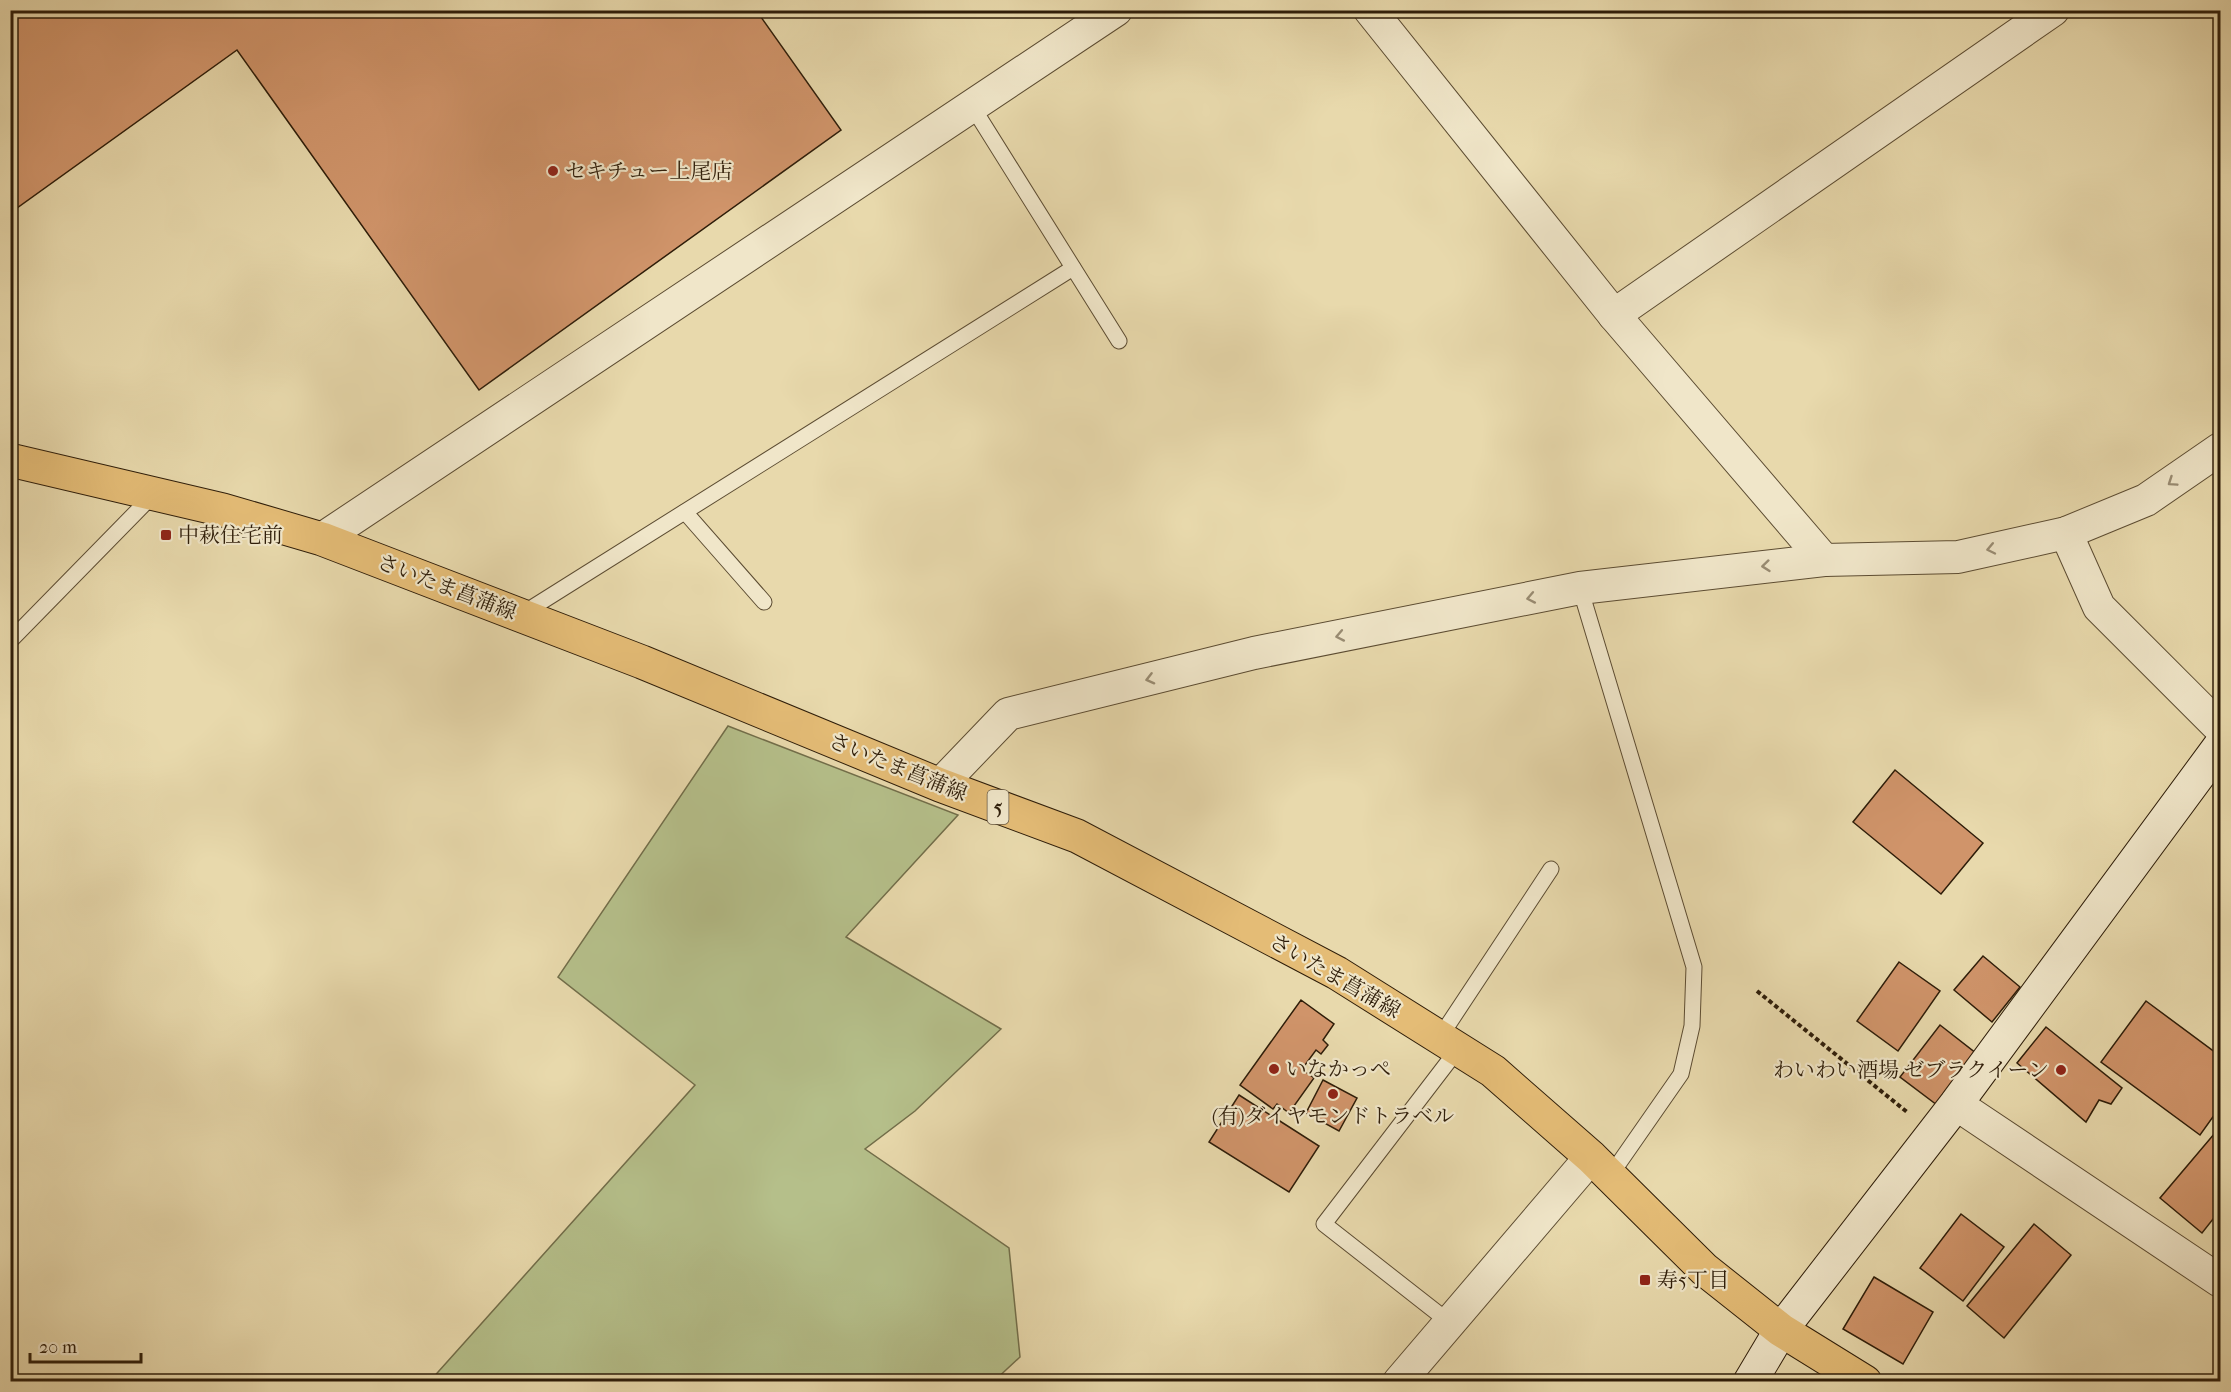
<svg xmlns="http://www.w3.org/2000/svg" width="2231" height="1392" font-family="'IM FELL French Canon','Noto Serif JP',serif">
<rect width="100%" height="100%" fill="#e8d9ac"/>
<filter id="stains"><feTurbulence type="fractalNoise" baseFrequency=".00333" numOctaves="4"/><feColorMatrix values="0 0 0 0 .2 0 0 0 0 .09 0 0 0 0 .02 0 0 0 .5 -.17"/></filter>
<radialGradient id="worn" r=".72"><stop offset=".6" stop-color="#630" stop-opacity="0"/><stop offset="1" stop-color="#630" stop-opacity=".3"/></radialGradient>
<path fill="#b5bf8a" stroke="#726e4a" stroke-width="1.5" d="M728 726 958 815 846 937 1001 1029 915 1111 865 1149 1009 1248 1020 1357 993 1382 430 1381 695 1085 558 977Z"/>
<g fill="#d0946a" stroke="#2e1d09" stroke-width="1.5">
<path d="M10 10H756L841 130 479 390 237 50 10 213Z"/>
<path d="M1895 770 1983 843 1941 894 1853 822Z"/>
<path d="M1983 956 2020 987 1992 1022 1954 990Z"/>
<path d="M1899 962 1940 991 1898 1051 1857 1021Z"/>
<path d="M1301 1000 1334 1024 1323 1040 1328 1045 1321 1054 1316 1050 1302 1069 1314 1078 1289 1113 1277 1104 1273 1109 1240 1085Z"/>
<path d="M2146 1001 2220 1056V1107L2200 1135 2101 1062Z"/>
<path d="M1940 1025 1977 1054 1937 1105 1900 1077Z"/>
<path d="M2046 1027 2122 1088 2111 1104 2099 1100 2086 1122 2017 1063Z"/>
<path d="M1323 1080 1357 1098 1339 1131 1306 1113Z"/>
<path d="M1239 1095 1319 1146 1289 1192 1209 1142Z"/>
<path d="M2220 1127V1225L2213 1219 2202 1233 2160 1198Z"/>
<path d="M1961 1214 2004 1247 1963 1301 1920 1268Z"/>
<path d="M2034 1224 2071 1255 2004 1338 1967 1306Z"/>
<path d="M1874 1277 1933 1312 1903 1364 1843 1329Z"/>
</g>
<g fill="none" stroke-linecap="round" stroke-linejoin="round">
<defs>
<g id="lane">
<path d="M972 106 1119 341"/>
<path d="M685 512 764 602"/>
<path d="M1580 588 1694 967 1692 1026 1681 1074 1610 1176"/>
<path d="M522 614 1073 268"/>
<path d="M10 641 154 494"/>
<path d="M1440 1037 1551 869"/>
<path d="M1449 1322 1324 1224 1458 1049"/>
</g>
<g id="street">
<path d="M1370 10 1614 315 1824 560"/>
<path d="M1614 315 2053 10"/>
<path d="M2066 533 2099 607 2220 728"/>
<path d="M322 539 1116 10"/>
<path d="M940 785 1008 714 1254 653 1580 588 1824 560 1958 557 2066 533 2146 500 2220 449"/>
<path d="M1956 1104 2220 1281"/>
<path d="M1399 1382 1591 1157"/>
</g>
<path id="secondary" d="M1750 1382 1781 1330 1956 1104 2220 746"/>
<path id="primary" d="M10 460 223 510 322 539 642 662 940 785 1077 836 1337 973 1493 1071 1591 1157 1704 1269 1781 1330 1865 1382"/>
</defs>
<use href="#lane" stroke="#5c4c32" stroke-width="17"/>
<use href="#street" stroke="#5c4c32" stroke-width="34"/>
<use href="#secondary" stroke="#2e1d09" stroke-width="35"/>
<use href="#primary" stroke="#2e1d09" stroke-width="35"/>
<path stroke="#2e1d09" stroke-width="4" stroke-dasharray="4.5 3" stroke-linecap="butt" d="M1757 991 1907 1112"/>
<use href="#lane" stroke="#f0e6c9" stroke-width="15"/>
<use href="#street" stroke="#f0e6c9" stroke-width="32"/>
<use href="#secondary" stroke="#f0e6c9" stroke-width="33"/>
<use href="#primary" stroke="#e4bc76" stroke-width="33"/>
</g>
<defs><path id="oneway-chevron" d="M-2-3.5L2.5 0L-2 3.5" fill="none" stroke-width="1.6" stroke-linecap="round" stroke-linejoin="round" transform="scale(1.5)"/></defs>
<g stroke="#998c73">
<use href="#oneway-chevron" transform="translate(2172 482) rotate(146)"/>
<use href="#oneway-chevron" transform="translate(1991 549) rotate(168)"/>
<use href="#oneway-chevron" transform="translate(1766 566) rotate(174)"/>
<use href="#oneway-chevron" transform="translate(1531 598) rotate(169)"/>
<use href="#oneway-chevron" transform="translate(1340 636) rotate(169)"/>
<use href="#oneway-chevron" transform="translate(1150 679) rotate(166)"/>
</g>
<g fill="#8f2418" stroke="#f0e6c9" stroke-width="2">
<circle cx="553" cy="171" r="6"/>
<rect x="160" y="529" width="12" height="12" rx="3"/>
<circle cx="1274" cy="1069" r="6"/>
<circle cx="2061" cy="1070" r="6"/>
<circle cx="1333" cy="1094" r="6"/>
<rect x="1639" y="1274" width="12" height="12" rx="3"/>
</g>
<g text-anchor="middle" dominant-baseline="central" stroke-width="4.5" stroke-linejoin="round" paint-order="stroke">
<rect fill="#f0e6c9" stroke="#685943" stroke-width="1.5" x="987.5" y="790" width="21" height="34" rx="4.5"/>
<g font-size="20" font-weight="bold" fill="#2e1d09">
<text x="998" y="807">5</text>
</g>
<g font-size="21" fill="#2e1d09" stroke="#f0e6c9" text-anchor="start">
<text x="565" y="171">セキチュー上尾店</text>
<text x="178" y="535">中萩住宅前</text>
<text x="1286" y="1069">いなかっぺ</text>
<text x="2049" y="1070" text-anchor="end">わいわい酒場 ゼブラクイーン</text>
<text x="1333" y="1116" text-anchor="middle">(有)ダイヤモンドトラベル</text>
<text x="1657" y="1280">寿5丁目</text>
</g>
<g font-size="21" fill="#2e1d09" stroke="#f0e6c9">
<text transform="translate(447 587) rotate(21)">さいたま菖蒲線</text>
<text transform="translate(898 767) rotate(22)">さいたま菖蒲線</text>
<text transform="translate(1335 976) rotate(30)">さいたま菖蒲線</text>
</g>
</g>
<rect width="2231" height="1392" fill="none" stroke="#e8d9ac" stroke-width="36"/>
<rect x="12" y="12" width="2207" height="1368" fill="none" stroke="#2e1d09" stroke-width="3"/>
<rect x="18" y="18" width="2195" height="1356" fill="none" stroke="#2e1d09" stroke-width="1.5"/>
<path d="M30 1353v9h111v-9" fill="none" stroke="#2e1d09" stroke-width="3"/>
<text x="39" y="1353" font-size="18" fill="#2e1d09" stroke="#f0e6c9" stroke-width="4.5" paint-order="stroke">20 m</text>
<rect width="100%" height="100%" filter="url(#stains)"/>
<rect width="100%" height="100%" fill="url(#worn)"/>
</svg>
